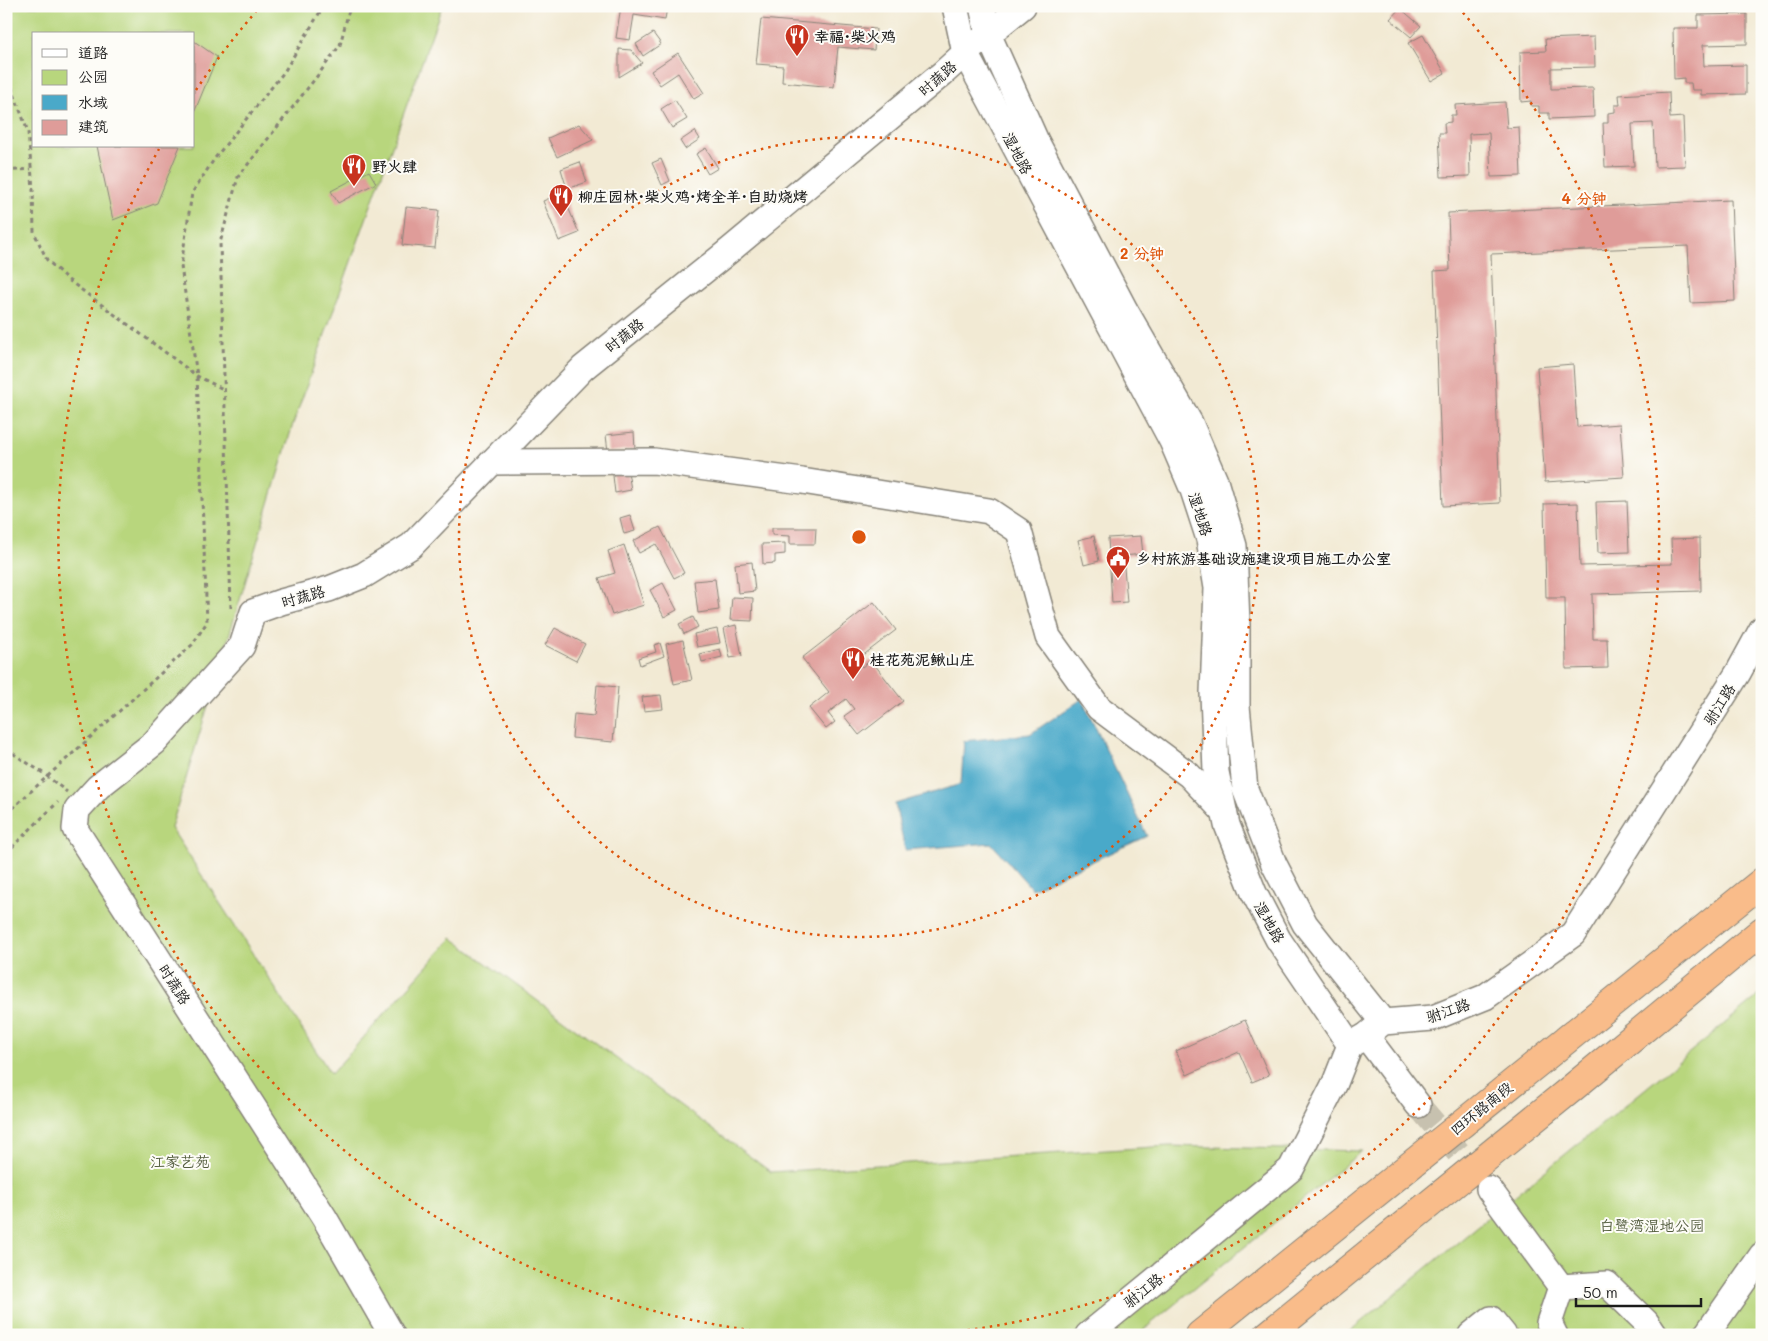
<svg xmlns="http://www.w3.org/2000/svg" width="1768" height="1341" font-family="Mali,'LXGW WenKai TC',sans-serif">
<rect width="100%" height="100%" fill="#fdfcf7"/>
<filter id="ink" filterUnits="userSpaceOnUse"><feTurbulence type="fractalNoise" baseFrequency=".02" numOctaves="2"/><feDisplacementMap in="SourceGraphic" scale="10" xChannelSelector="R" yChannelSelector="G"/><feConvolveMatrix kernelMatrix="1 2 1 2 8 2 1 2 1" color-interpolation-filters="sRGB"/></filter>
<filter id="wash" filterUnits="userSpaceOnUse"><feTurbulence type="fractalNoise" baseFrequency=".0096" numOctaves="4" result="noise"/><feDisplacementMap in="SourceGraphic" scale="20" xChannelSelector="R" yChannelSelector="G"/><feGaussianBlur stdDeviation="1.12" result="paint"/><feColorMatrix in="noise" values="0 0 0 0 0 0 0 0 0 0 0 0 0 0 0 0 0 1.4 0 .05"/><feComposite in="paint" operator="in"/></filter>
<g filter="url(#wash)">
<rect width="100%" height="100%" fill="#f2ead4"/>
<g fill="#b8d67d" stroke="#6a794c" fill-rule="evenodd">
<path d="M6 6H442L293 424 171 828 331 1074 452 938 771 1172 1169 1146 1362 1151 1137 1335H6ZM34 34H194V146H34Z"/>
<path d="M1762 993V1335H1345Z"/>
</g>
<path fill="#4aa9c9" stroke="#336272" d="M1082 699 1147 836 1032 889 991 843 905 850 895 804 961 784 964 741 1030 734Z"/>
<g id="blocks">
<g fill="#df9c99">
<path d="M621 6H667L665 20 634 15 630 40 616 38Z"/>
<path d="M1400 8 1421 26 1411 37 1390 19Z"/>
<path d="M1747 14V44L1703 45 1704 66 1746 65V94L1701 95V90H1692L1691 83H1684V78L1674 79 1673 28H1698V15Z"/>
<path d="M761 19 876 29 874 50 838 47 834 87 782 82 783 66 756 64Z"/>
<path d="M653 33 661 44 643 56 636 44Z"/>
<path d="M1423 35 1445 73 1431 81 1408 43Z"/>
<path d="M1594 37 1595 67 1551 68V89L1593 88 1594 117 1549 119V113H1539V106H1531V101L1521 102 1520 52 1546 51 1545 39Z"/>
<path d="M194 41 217 57 194 113Z"/>
<path d="M619 49 631 50 642 63 619 77Z"/>
<path d="M678 53 704 93 694 99 678 73 660 85 651 71Z"/>
<path d="M1669 92 1670 118 1683 117 1685 166 1655 167 1653 123 1632 124 1634 166 1605 167 1603 123H1608V113L1615 112V105H1620L1619 95Z"/>
<path d="M675 100 687 119 672 128 661 109Z"/>
<path d="M1505 102 1507 128 1519 127 1521 176 1491 177 1489 133 1469 134 1470 176 1441 177 1439 133H1445L1444 123 1451 122V115H1456L1455 105Z"/>
<path d="M579 124 593 140 557 157 548 138Z"/>
<path d="M695 131 700 139 685 149 680 141Z"/>
<path d="M97 146H180L157 203 113 220Z"/>
<path d="M706 148 718 168 708 174 696 154Z"/>
<path d="M661 159 670 181 662 185 652 163Z"/>
<path d="M580 162 587 182 567 189 561 169Z"/>
<path d="M369 171 376 183 338 203 331 191Z"/>
<path d="M562 193 579 233 559 241 543 201Z"/>
<path d="M1731 200 1735 301 1691 303 1688 246 1491 254 1500 503 1443 506 1434 271 1450 270 1448 213Z"/>
<path d="M406 207 439 210 435 248 402 245Z"/>
<path d="M1573 364 1577 427 1620 424 1624 477 1545 482 1537 367Z"/>
<path d="M634 432 635 449 608 452 606 435Z"/>
<path d="M627 465 631 490 615 493 612 467Z"/>
<path d="M1627 501 1629 552 1598 553 1596 502Z"/>
<path d="M1578 503 1580 566 1672 564 1671 539 1700 538 1701 591 1592 594 1593 639H1607L1608 668 1566 669 1565 598H1546L1544 504Z"/>
<path d="M630 515 635 531 624 534 620 518Z"/>
<path d="M660 527 684 573 674 578 656 544 639 553 633 541Z"/>
<path d="M772 528H816L815 544H790V536L772 535Z"/>
<path d="M1094 536 1099 561 1084 565 1078 540Z"/>
<path d="M1141 536 1143 554 1123 556 1127 602 1112 603 1108 538Z"/>
<path d="M785 543V554L775 555V563L763 564 762 544Z"/>
<path d="M624 545 644 605 612 615 599 578 615 573 608 551Z"/>
<path d="M752 562 755 591 738 593 735 564Z"/>
<path d="M715 579 719 610 698 613 694 581Z"/>
<path d="M663 583 677 610 664 617 650 590Z"/>
<path d="M732 597 753 598 752 621 730 620Z"/>
<path d="M874 602 896 630 857 660 862 667 871 660 903 701 859 735 844 716 854 709 846 699 828 713 835 722 826 729 809 708 829 692 802 658Z"/>
<path d="M693 617 698 627 684 634 679 624Z"/>
<path d="M736 625 742 656 730 658 724 628Z"/>
<path d="M555 628 585 644 576 661 545 645Z"/>
<path d="M717 629 720 643 697 647 694 634Z"/>
<path d="M683 640 692 680 674 684 666 644Z"/>
<path d="M660 643 664 656 640 665 638 658 656 652 654 645Z"/>
<path d="M720 649 722 657 702 662 700 654Z"/>
<path d="M597 685 618 687 613 742 572 738 574 714 594 716Z"/>
<path d="M661 695 663 709 644 711 642 697Z"/>
<path d="M1245 1020 1269 1075 1252 1082 1239 1052 1187 1075 1176 1051Z"/>
</g>
</g>
</g>
<g filter="url(#ink)">
<use href="#blocks" fill-opacity="0" stroke="#878378" stroke-width="1"/>
<g fill="none" stroke-linecap="round" stroke-linejoin="round">
<path stroke="#c7c1af" stroke-width="25" stroke-dasharray="25 12" stroke-linecap="butt" d="M1418 1105 1486 1185"/>
<defs>
<g id="minor">
<path d="M955 6 965 53 1172 441 1193 490 1209 539 1217 588 1213 693 1216 772 1227 825 1254 893 1278 939 1350 1045"/>
<path d="M982 6 988 34 1036 141 1125 310 1190 423 1215 481 1234 546 1237 625V706L1245 789 1274 864 1305 924 1383 1022"/>
<path d="M492 462 654 461 802 481 989 511 1019 531 1048 637 1099 708 1189 775 1224 812"/>
<path d="M1366 1036 1418 1105"/>
<path d="M1489 1189 1561 1287"/>
<path d="M1561 1287 1607 1284 1646 1322 1655 1335"/>
<path d="M392 1335 324 1217 75 829 77 810 98 787 154 743 242 646 253 612 281 602 329 589 364 575 411 546 583 368 730 250 943 73 965 53 1023 6"/>
<path d="M1088 1335 1291 1169 1335 1083 1350 1045 1366 1036 1383 1022 1433 1018 1485 997 1573 934 1738 673 1762 629"/>
<path d="M1471 1335 1491 1319 1504 1335"/>
<path d="M1555 1335 1549 1323 1561 1287"/>
<path d="M1706 1335 1762 1255"/>
</g>
<g id="highway">
<path d="M1200 1335 1762 882"/>
<path d="M1268 1335 1571 1089 1762 931"/>
</g>
</defs>
<use href="#minor" stroke="#878378" stroke-width="28"/>
<use href="#highway" stroke="#878378" stroke-width="30"/>
<g stroke="#878378" stroke-width="3" stroke-dasharray="4 4" stroke-linecap="butt">
<path d="M6 72 28 132 33 189 34 232 47 260 67 279 197 376 225 390"/>
<path d="M6 171 31 169"/>
<path d="M231 608 220 243 238 177 318 75 340 45 350 6"/>
<path d="M6 749 43 773 67 792"/>
<path d="M6 814 192 645 207 622 197 376 181 266 192 193 215 158 284 72 320 12V6"/>
<path d="M6 853 58 802"/>
</g>
<use href="#minor" stroke="#fff" stroke-width="25"/>
<use href="#highway" stroke="#f9bc8a" stroke-width="28"/>
</g>
</g>
<g fill="none" stroke="#de560d" stroke-width="2.5" stroke-dasharray="2.5 5">
<circle cx="859" cy="537" r="400"/>
<path d="M796 1335A800 800 0 0 1 159 149M196 90A800 800 0 0 1 260 7M1458 7A800 800 0 0 1 922 1335"/>
</g>
<defs>
<symbol id="restaurant-pin" viewBox="-11 -11 22 30"><path d="M0 17L-7.5 6A9.5 9.5 0 1 1 7.5 6Z" fill="#c8321e" stroke="#fdfcf7"/><path d="M-5-6h1v4h1v-4h1v4h1v-4h1v5L-1.5 .5V6h-2V.5L-5-1ZM5-6V6H3V1.5H1.5Q1.5-4 5-6Z" fill="#fff"/></symbol>
<symbol id="civic-pin" viewBox="-11 -11 22 30"><path d="M0 17L-7.5 6A9.5 9.5 0 1 1 7.5 6Z" fill="#c8321e" stroke="#fdfcf7"/><path d="M-.6-6.5H3V-4.5H.6V-3L4-1V1h2V6H-6V1h2V-1L-.6-3ZM-1.2 2.5V6h2.4V2.5Z" fill="#fff"/></symbol>
</defs>
<g fill-rule="evenodd">
<use href="#restaurant-pin" x="783" y="22" width="28" height="38"/>
<use href="#restaurant-pin" x="340" y="152" width="28" height="38"/>
<use href="#restaurant-pin" x="547" y="182" width="28" height="38"/>
<use href="#civic-pin" x="1104" y="544" width="28" height="38"/>
<use href="#restaurant-pin" x="839" y="645" width="28" height="38"/>
</g>
<g text-anchor="middle" dominant-baseline="central" stroke-width="4" stroke-linejoin="round" paint-order="stroke">
<g font-size="15" font-weight="bold" fill="#1c1c1c" stroke="#fdfcf7" text-anchor="start">
<text x="814" y="36">幸福·柴火鸡</text>
<text x="372" y="166">野火肆</text>
<text x="578" y="196">柳庄园林·柴火鸡·烤全羊·自助烧烤</text>
<text x="1136" y="558">乡村旅游基础设施建设项目施工办公室</text>
<text x="870" y="659">桂花苑泥鳅山庄</text>
</g>
<g font-size="15" fill="#1c1c1c" stroke="#fdfcf7">
<text transform="translate(937 78) rotate(-41)">时蔬路</text>
<text transform="translate(1018 153) rotate(62)">湿地路</text>
<text transform="translate(624 335) rotate(-39)">时蔬路</text>
<text transform="translate(1201 514) rotate(72)">湿地路</text>
<text transform="translate(303 596) rotate(-16)">时蔬路</text>
<text transform="translate(1719 704) rotate(-58)">驸江路</text>
<text transform="translate(1270 922) rotate(60)">湿地路</text>
<text transform="translate(175 984) rotate(57)">时蔬路</text>
<text transform="translate(1448 1010) rotate(-19)">驸江路</text>
<text transform="translate(1481 1108) rotate(-39)">四环路南段</text>
<text transform="translate(1143 1290) rotate(-39)">驸江路</text>
</g>
<g font-size="15" fill="#535d3e" stroke="#fdfcf7">
<text x="180" y="1161">江家艺苑</text>
<text x="1652" y="1225">白鹭湾湿地公园</text>
</g>
</g>
<circle cx="859" cy="537" r="8" fill="#de560d" stroke="#fdfcf7" stroke-width="2.5"/>
<g font-size="15" text-anchor="middle" font-weight="bold" fill="#de560d" stroke="#fdfcf7" stroke-width="4" stroke-linejoin="round" paint-order="stroke">
<text x="1584" y="204">4 分钟</text>
<text x="1142" y="259">2 分钟</text>
</g>
<rect width="1768" height="1341" fill="none" stroke="#fdfcf7" stroke-width="25"/>
<rect x="32" y="32" width="162" height="115" fill="#fdfcf7" stroke="#a3a29f"/>
<rect x="42" y="49" width="25" height="8" fill="#ffffff" stroke="#a3a29f"/>
<text x="78" y="58" font-size="15" fill="#1c1c1c">道路</text>
<rect x="42" y="70" width="25" height="15" fill="#b8d67d" stroke="#a3a29f"/>
<text x="78" y="82" font-size="15" fill="#1c1c1c">公园</text>
<rect x="42" y="95" width="25" height="15" fill="#4aa9c9" stroke="#a3a29f"/>
<text x="78" y="108" font-size="15" fill="#1c1c1c">水域</text>
<rect x="42" y="120" width="25" height="15" fill="#df9c99" stroke="#a3a29f"/>
<text x="78" y="132" font-size="15" fill="#1c1c1c">建筑</text>
<path d="M1576 1298v8h125v-8" fill="none" stroke="#1c1c1c" stroke-width="2.5"/>
<text x="1583" y="1298" font-size="15" fill="#1c1c1c" stroke="#fdfcf7" stroke-width="4" paint-order="stroke">50 m</text>
</svg>
